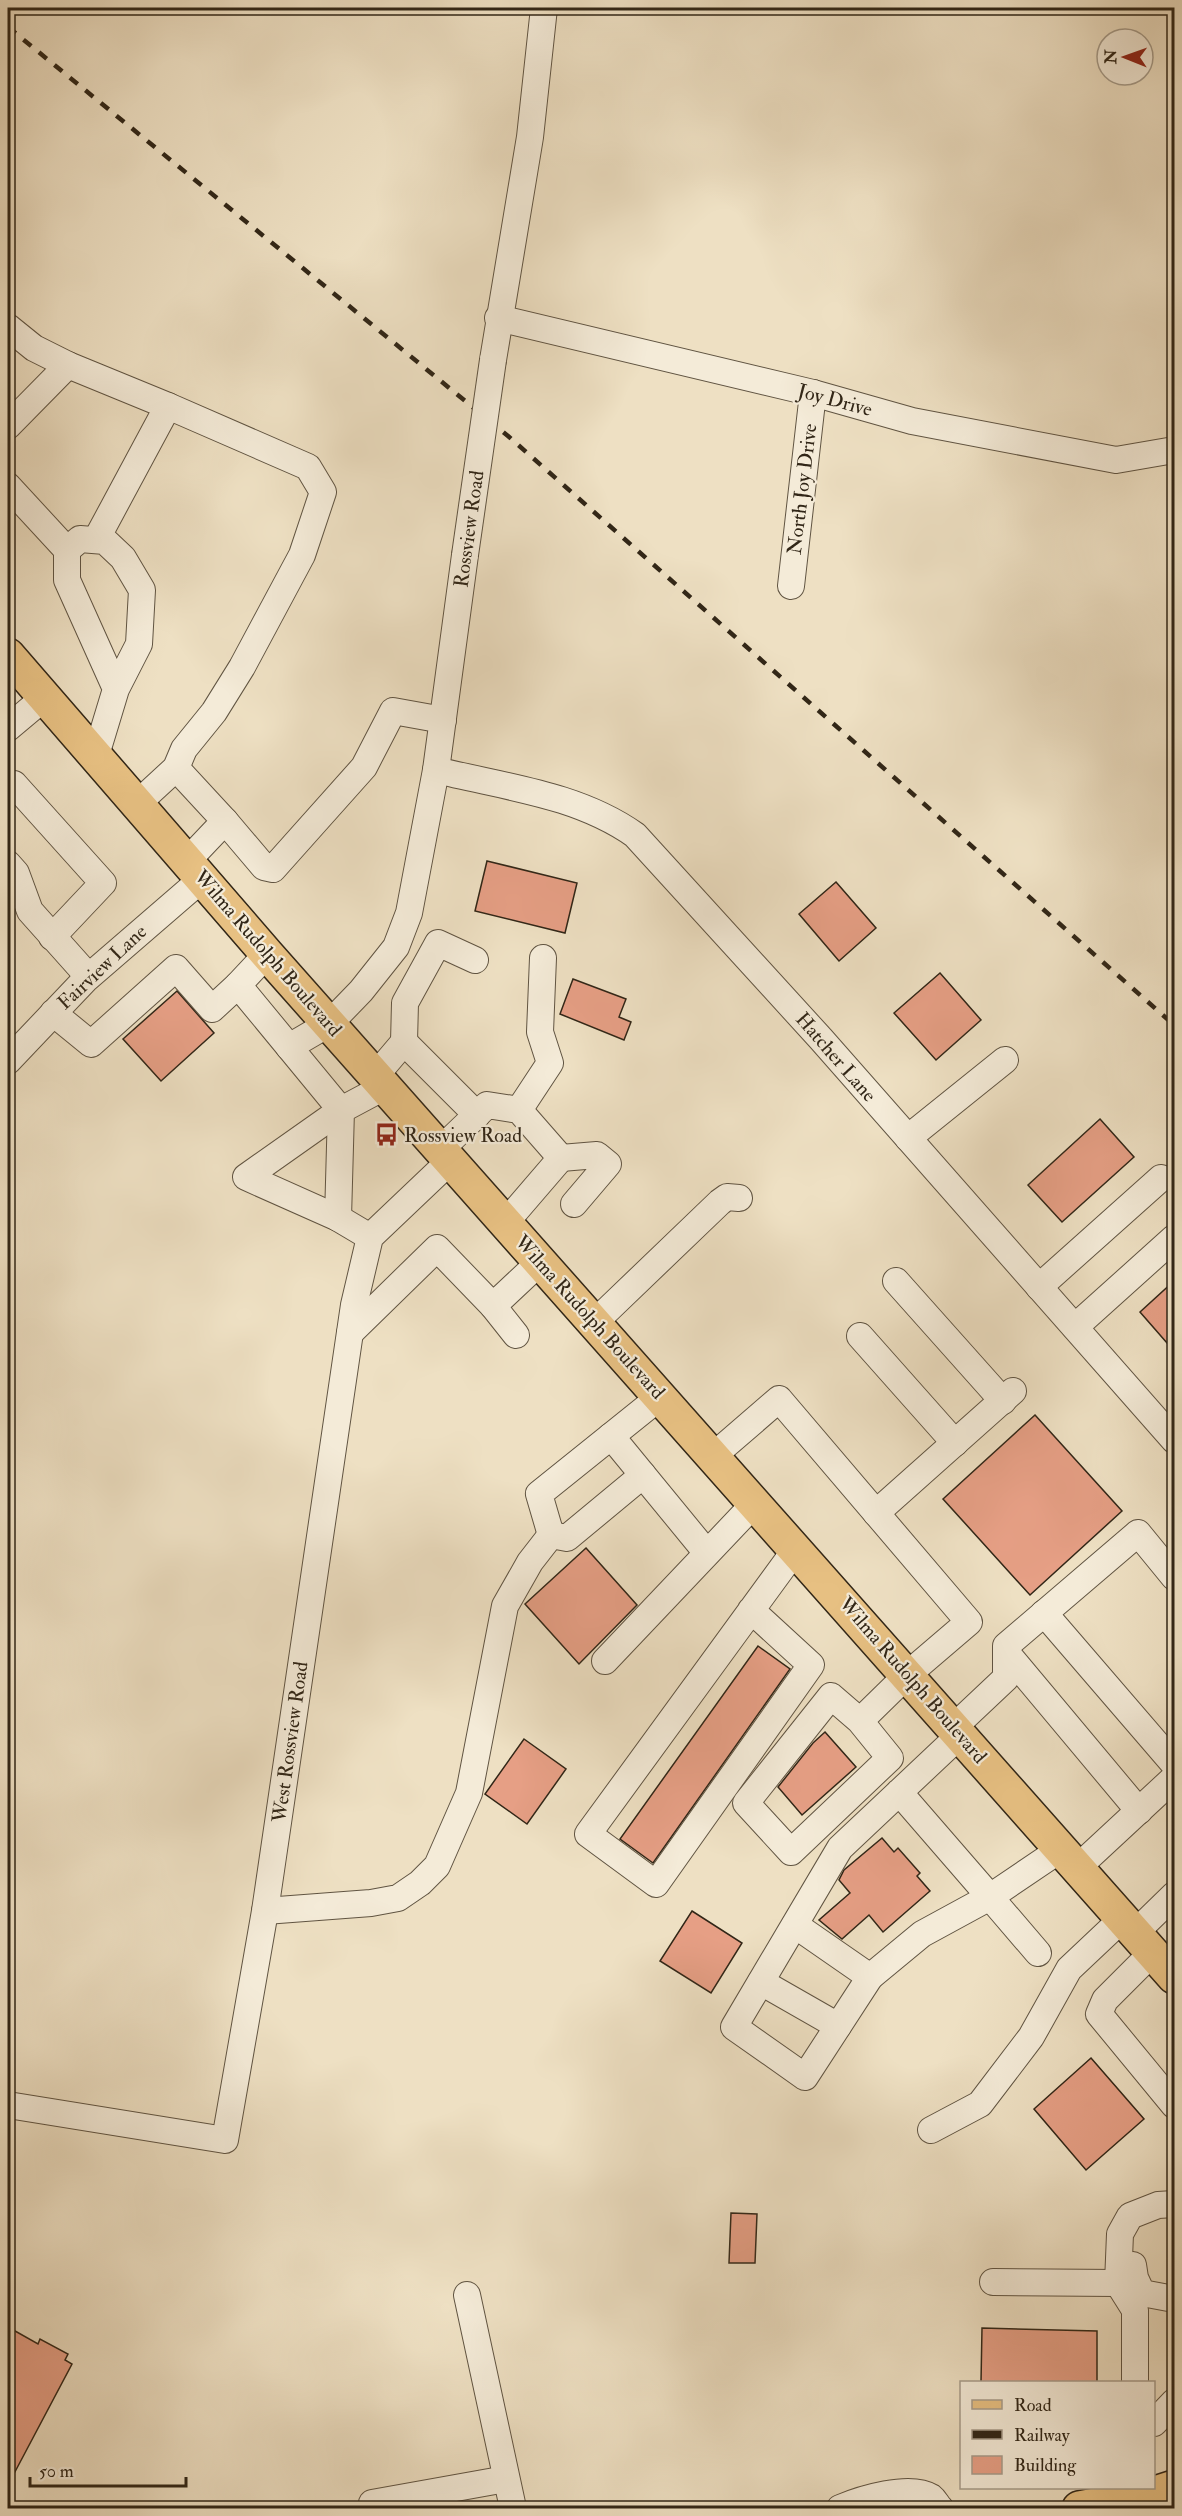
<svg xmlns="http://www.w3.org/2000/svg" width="1182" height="2516" font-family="'IM FELL Double Pica',serif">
<rect width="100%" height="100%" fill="#eee0c3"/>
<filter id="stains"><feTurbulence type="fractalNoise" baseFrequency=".00333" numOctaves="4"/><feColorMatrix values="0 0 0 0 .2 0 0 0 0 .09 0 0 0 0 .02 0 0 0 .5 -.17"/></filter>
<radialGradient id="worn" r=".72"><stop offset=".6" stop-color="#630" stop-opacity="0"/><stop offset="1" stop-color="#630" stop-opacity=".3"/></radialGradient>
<g fill="#e69f85" stroke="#312617" stroke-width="1.5">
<path d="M487 861 577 883 565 933 475 911Z"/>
<path d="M836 882 876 928 839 961 799 914Z"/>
<path d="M940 973 981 1020 936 1060 894 1013Z"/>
<path d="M573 979 626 999 619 1017 631 1022 624 1040 560 1014Z"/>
<path d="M177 991 214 1033 161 1081 123 1039Z"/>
<path d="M1100 1119 1134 1157 1062 1222 1028 1185Z"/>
<path d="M1174 1281V1351L1140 1312Z"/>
<path d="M1035 1415 1122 1511 1030 1595 943 1499Z"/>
<path d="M586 1548 637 1605 579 1664 525 1604Z"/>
<path d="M758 1646 790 1669 653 1863 620 1839Z"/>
<path d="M825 1732 856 1767 802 1815 778 1787 813 1743Z"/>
<path d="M524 1739 566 1769 527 1824 485 1794Z"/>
<path d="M882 1838 894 1852 898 1848 920 1873 917 1876 930 1891 883 1932 869 1915 842 1939 819 1920 850 1893 839 1880 844 1870Z"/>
<path d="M692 1911 742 1943 711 1993 660 1961Z"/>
<path d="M1091 2058 1144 2119 1086 2170 1034 2109Z"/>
<path d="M731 2213 757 2214 755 2263H729Z"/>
<path d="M8 2327 38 2344 40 2339 68 2354 65 2360 72 2364 8 2485Z"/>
<path d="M982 2328 1097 2331V2382H981Z"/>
</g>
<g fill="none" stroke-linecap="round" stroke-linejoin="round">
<defs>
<g id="minor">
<path d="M498 318 813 393 912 421 1116 460 1174 450"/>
<path d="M8 327 34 348 68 365 168 406 96 540"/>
<path d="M493 360 530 137 544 8"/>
<path d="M8 426 68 365"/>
<path d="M8 486 67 550"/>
<path d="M791 586 813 393"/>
<path d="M8 728 45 697"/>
<path d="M96 755 116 689 67 580V550L80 539 105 541 123 558 142 590 139 644 116 689"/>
<path d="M176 768 225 821 188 860"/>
<path d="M436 770C504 787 577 794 635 835L821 1039 1174 1440"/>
<path d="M8 790 14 784 103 883 52 937"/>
<path d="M138 803 176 768 184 749 214 712 242 667 302 555 323 492 308 467 168 406"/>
<path d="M225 821 264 867 273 869 364 767 393 711 443 720"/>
<path d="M8 864 16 873 30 911 88 976"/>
<path d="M238 985 267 954"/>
<path d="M53 1013 91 1044 176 968 212 1009 238 985 341 1110 246 1177 338 1218 370 1237"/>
<path d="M404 1042 405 1003 438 943 475 960"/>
<path d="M289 1047 330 1023 361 991 396 947 409 913 436 770 465 555"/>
<path d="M8 1061 85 980 203 878"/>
<path d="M376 1075 404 1042 477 1115"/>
<path d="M519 1110 550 1063 540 1032 543 958"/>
<path d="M908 1138 1005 1060"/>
<path d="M441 1149 487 1105 519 1110 561 1158 506 1222"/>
<path d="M561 1158 597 1155 608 1164 574 1204"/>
<path d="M338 1218 341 1110 386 1086"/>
<path d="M896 1281 1003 1401"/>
<path d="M1039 1287 1161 1178"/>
<path d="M493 1306 516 1335"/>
<path d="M595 1322 720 1202 727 1197 739 1198"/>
<path d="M1075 1327 1174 1238"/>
<path d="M350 1333 437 1248 493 1306 541 1261"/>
<path d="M860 1336 955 1443"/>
<path d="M611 1436 707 1553"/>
<path d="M713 1456 779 1399 969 1622 907 1675 860 1721 890 1758 791 1852 746 1803 831 1696 860 1721"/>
<path d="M876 1513 1013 1391"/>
<path d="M551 1535 539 1494 661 1396"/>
<path d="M551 1535 567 1538 643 1475"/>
<path d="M751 1610 811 1665 656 1884 588 1834 796 1549"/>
<path d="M1044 1613 1174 1764"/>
<path d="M1006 1652 1139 1811"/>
<path d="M605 1661 755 1503"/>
<path d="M954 1727 1006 1678V1646L1138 1533 1174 1577"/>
<path d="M899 1792 990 1897 922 1934 870 1977 805 2077 734 2027 840 1848 961 1734"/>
<path d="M1077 1868 1174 1778"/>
<path d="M265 1911 371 1903 398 1898 420 1883 437 1866 469 1793 505 1606 530 1562 551 1535"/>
<path d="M795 1925 870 1977"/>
<path d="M1135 1933 1174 1895"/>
<path d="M1153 1952 1105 2000 1099 2014 1174 2105"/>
<path d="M1038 1953 990 1897 1061 1849"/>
<path d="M761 1982 838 2026"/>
<path d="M8 2105 225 2140 265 1911 354 1305 370 1237 451 1160"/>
<path d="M931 2130 980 2104 1031 2037 1069 1969 1122 1919"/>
<path d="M1133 2265 1135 2278 1142 2293 1174 2299"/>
<path d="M993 2282 1118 2283"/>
<path d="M467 2295 513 2508"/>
<path d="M1135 2382V2310L1118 2283 1120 2234 1130 2216 1158 2205 1174 2204"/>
<path d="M1154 2423 1174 2402"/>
<path d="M372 2503 506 2479"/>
<path d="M840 2508C861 2499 910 2484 931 2497 935 2500 937 2505 940 2508"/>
</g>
<path id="major" d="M1079 2508 1149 2495 1174 2487"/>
<path id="highway" d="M8 655 267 954 1174 1977"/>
</defs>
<use href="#minor" stroke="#605442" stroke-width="28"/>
<use href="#major" stroke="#312617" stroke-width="36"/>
<use href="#highway" stroke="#312617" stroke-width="36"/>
<use href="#minor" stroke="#f4ebd8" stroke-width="26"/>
<use href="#major" stroke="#e7c082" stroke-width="33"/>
<use href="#highway" stroke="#e7c082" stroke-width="33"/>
<path stroke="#312617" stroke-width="4.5" stroke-dasharray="10 10" stroke-linecap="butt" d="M8 27 508 436 1174 1025"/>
<defs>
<path id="minor-bridge" d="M465 555 493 360"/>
</defs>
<use href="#minor-bridge" stroke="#605442" stroke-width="28" stroke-linecap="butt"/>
<use href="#minor-bridge" stroke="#f4ebd8" stroke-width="26"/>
</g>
<defs>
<symbol id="bus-bare" viewBox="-9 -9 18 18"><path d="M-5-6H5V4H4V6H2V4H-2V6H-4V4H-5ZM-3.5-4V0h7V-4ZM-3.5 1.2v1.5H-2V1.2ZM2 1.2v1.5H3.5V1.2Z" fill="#8f2418" stroke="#f4ebd8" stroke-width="2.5" paint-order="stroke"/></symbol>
</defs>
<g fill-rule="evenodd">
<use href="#bus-bare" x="370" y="1118" width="33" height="33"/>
</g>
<g text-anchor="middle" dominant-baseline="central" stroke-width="4.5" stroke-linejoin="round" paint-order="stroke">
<g font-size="20" fill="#312617" stroke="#f4ebd8">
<text transform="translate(835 400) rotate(15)">Joy Drive</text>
<text transform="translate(802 489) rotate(-83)">North Joy Drive</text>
<text transform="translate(469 529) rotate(-82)">Rossview Road</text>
<text transform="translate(268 953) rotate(49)">Wilma Rudolph Boulevard</text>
<text transform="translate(102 967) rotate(-43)">Fairview Lane</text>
<text transform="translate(836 1057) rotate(49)">Hatcher Lane</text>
<text transform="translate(590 1317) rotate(48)">Wilma Rudolph Boulevard</text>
<text transform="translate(913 1680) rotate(49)">Wilma Rudolph Boulevard</text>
<text transform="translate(290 1742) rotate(-82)">West Rossview Road</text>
</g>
<g font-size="20" fill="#312617" stroke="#f4ebd8" text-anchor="start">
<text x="404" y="1135">Rossview Road</text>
</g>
</g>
<rect width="1182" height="2516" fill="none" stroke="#eee0c3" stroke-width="30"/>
<rect x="9" y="9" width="1164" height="2498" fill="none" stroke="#312617" stroke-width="3"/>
<rect x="15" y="15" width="1152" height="2486" fill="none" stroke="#312617" stroke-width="1.5"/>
<rect x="960" y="2381" width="195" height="108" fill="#f4ebd8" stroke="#a69c8b" stroke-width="1.5"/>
<rect x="972" y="2400" width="30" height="9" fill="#e7c082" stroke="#a69c8b" stroke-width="1.5"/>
<text x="1014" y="2411" font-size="18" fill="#312617">Road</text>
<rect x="972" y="2430" width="30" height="9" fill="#312617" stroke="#a69c8b" stroke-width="1.5"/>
<text x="1014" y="2441" font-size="18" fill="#312617">Railway</text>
<rect x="972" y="2456" width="30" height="18" fill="#e69f85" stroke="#a69c8b" stroke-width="1.5"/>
<text x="1014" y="2471" font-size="18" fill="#312617">Building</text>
<g transform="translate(1125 57) rotate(271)"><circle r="28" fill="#f4ebd8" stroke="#a69c8b" stroke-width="1.5"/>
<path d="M0-4.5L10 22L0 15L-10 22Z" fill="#8f2418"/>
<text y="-9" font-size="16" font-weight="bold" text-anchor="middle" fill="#312617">N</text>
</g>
<path d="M30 2477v9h156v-9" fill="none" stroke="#312617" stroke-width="3"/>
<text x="39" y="2477" font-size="18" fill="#312617" stroke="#f4ebd8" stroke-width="4.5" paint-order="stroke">50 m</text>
<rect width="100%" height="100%" filter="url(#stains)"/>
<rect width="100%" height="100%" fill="url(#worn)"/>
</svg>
